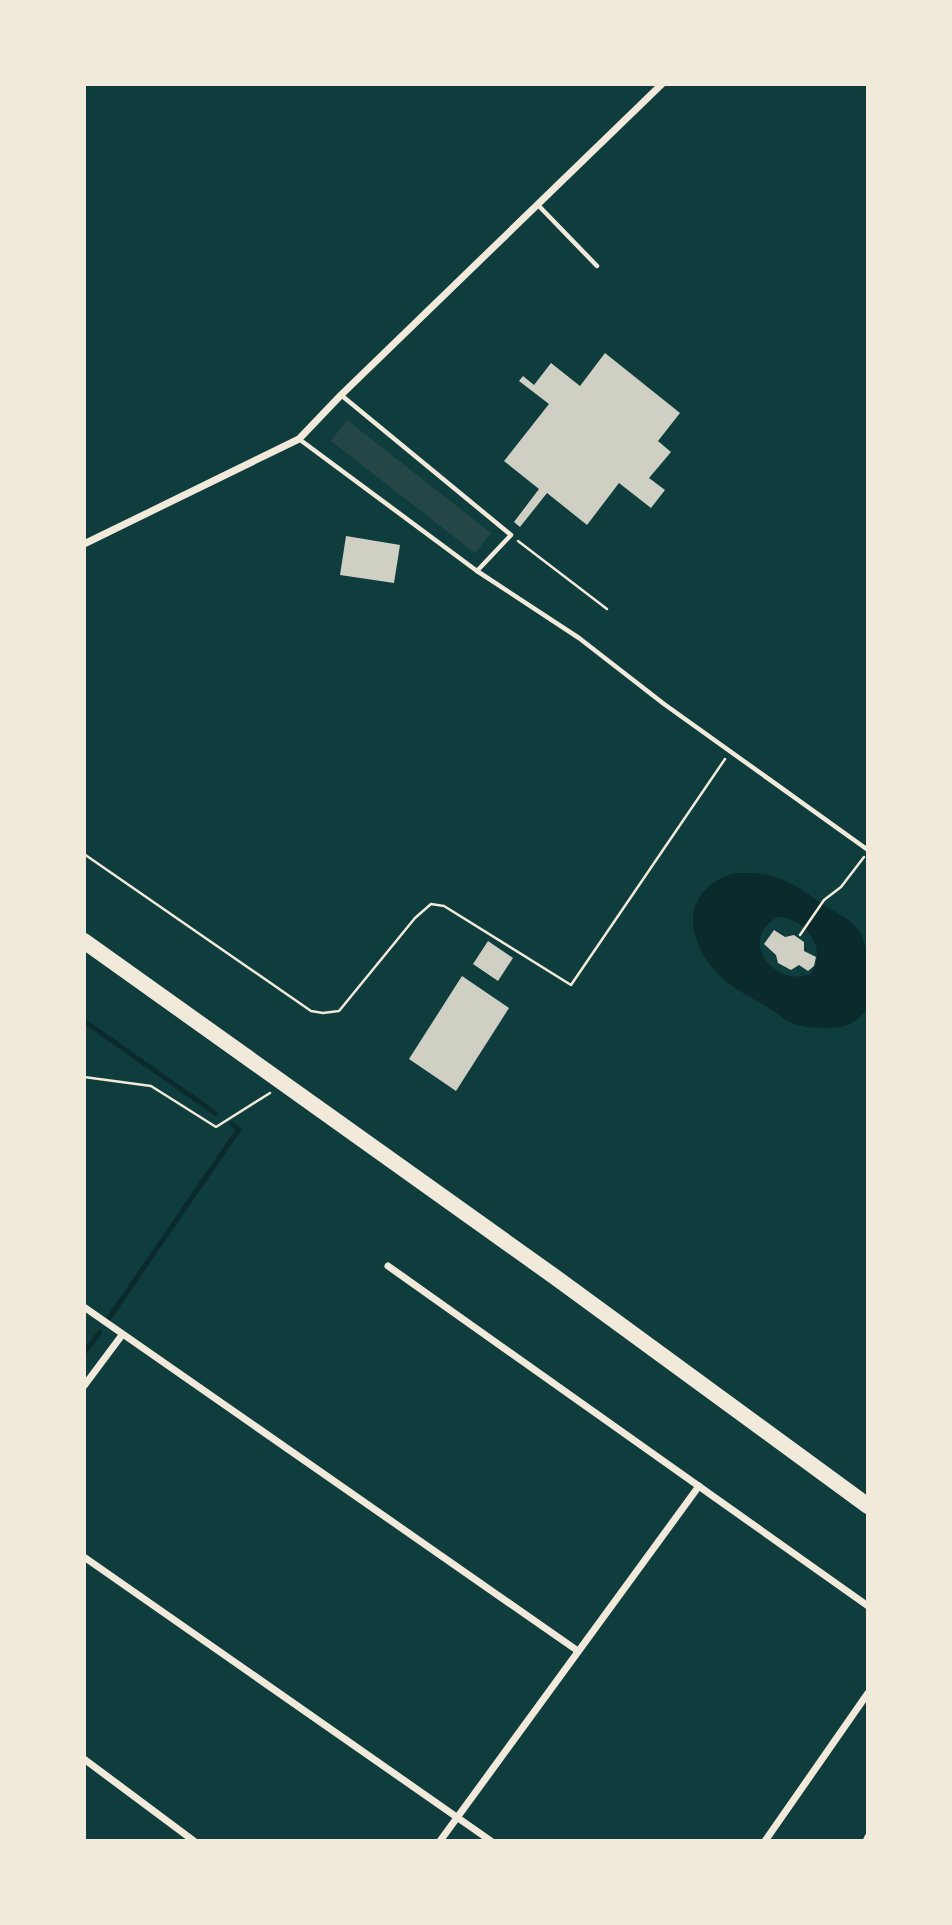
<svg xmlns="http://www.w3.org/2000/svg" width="952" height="1925" font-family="Poppins,sans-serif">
<rect width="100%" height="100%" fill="#0f3d3e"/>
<path fill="#244646" d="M347 420 491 533 475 553 331 441Z"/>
<path fill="#0a2a2b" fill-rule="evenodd" d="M734 873C782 872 790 882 827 907 837 913 849 918 857 928 869 941 872 988 868 1005 865 1015 854 1023 845 1026 829 1030 802 1029 788 1021 780 1016 773 1010 766 1006 750 997 734 989 721 977 684 940 679 891 734 873ZM778 917C805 918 829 949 811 974 773 988 737 938 778 917Z"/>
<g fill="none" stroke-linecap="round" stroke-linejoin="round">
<g stroke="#0a2a2b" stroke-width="5">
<path d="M84 1021 215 1113"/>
<path d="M109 1318 239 1129 232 1124"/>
<path d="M84 1353 100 1332"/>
</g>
</g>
<g fill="#cfcfc3">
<path d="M605 353 680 413 658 441 671 452 649 478 665 490 651 508 619 483 587 525 547 493 520 527 514 522 539 489 504 461 549 404 519 381 523 376 534 385 551 363 580 386Z"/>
<path d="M346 536 400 545 394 583 340 575Z"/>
<path d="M774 930 785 937 794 935 804 942V951L816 957 814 966 808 971 799 965 791 970 778 963 776 955 764 944Z"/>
<path d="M488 941 513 958 498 981 473 964Z"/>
<path d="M462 976 509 1008 456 1091 409 1059Z"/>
</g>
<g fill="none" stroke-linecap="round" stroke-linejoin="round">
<g stroke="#f1e9da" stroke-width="2.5">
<path d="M518 541 607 609"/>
<path d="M84 854 311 1011 323 1013 339 1011 415 918 431 904 444 906 571 985 725 759"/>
<path d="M800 935 824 900 841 887 864 857"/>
<path d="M84 1077 151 1086 216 1127 270 1093"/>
</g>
<g stroke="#f1e9da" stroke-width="4.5">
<path d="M537 204 597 266"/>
<path d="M341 395 511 535 477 571"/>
<path d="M299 439 477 571 579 638 664 704 868 850"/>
</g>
<g stroke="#f1e9da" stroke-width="7">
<path d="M84 544 299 439 341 395 662 84"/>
<path d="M388 1266 868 1606"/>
<path d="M84 1307 578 1651"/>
<path d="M84 1386 122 1335"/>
<path d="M84 1557 491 1841"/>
<path d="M84 1759 194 1841"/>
<path d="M440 1841 699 1486"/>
<path d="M765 1841 868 1693"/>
<path d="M866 1841 868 1837"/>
</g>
<path stroke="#f1e9da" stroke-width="16" d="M84 941 555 1277 868 1506"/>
</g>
<rect width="952" height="1925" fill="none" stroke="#f1e9da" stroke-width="172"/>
</svg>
